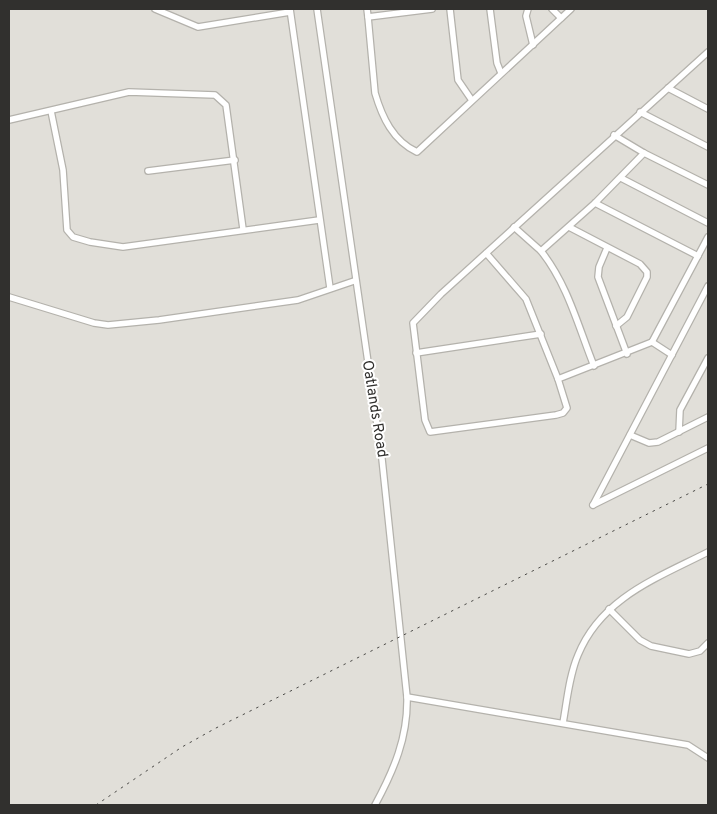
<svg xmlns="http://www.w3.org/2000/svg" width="717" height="814" font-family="Overpass,sans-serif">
<rect width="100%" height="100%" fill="#e1dfd9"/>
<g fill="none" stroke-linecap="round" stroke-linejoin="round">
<defs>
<g id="minor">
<path d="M155 9 198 27 290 12"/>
<path d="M290 9 330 288"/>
<path d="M317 9 382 459 407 697C408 737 394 770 375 805"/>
<path d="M367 9 368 17 432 9"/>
<path d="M450 9 458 80 471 99"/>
<path d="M490 9 497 63 501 73"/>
<path d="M528 9 526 16 533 45"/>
<path d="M552 9 561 18"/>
<path d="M368 17 375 93C382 117 393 141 417 152L571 9"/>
<path d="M668 88 708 109"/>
<path d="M51 111 63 170 67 230 73 237 90 242 123 247 319 220"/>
<path d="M640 112 708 147"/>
<path d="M9 120 129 92 215 95 226 105 243 229"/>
<path d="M614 135 644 153 708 185"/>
<path d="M148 171 235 160"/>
<path d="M621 178 708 223"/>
<path d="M595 203 698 256"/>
<path d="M514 227 541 251 595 203 644 153"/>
<path d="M569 227 640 264 647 272V277L627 317 616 326"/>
<path d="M607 248 599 267 598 277 627 354"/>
<path d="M541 251C568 285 578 326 594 366"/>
<path d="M486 253 526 299 558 379 567 408 563 413 556 415 430 432 425 420 413 323 441 294 708 52"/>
<path d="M9 297 94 323 108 325 159 320 298 300 354 281"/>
<path d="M652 342 672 355"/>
<path d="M416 353 541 334"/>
<path d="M558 379 652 342 708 237"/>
<path d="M679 432 680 410 708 358"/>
<path d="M630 435 649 443 658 442 708 417"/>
<path d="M593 505 708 286"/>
<path d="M593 505 708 448"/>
<path d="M609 609 640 640 651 646 689 654 700 651 708 643"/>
<path d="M407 697 688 745 708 758"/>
<path d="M563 723C567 701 569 676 578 655 601 598 657 578 708 552"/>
</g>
</defs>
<use href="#minor" stroke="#b4b2ac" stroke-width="8"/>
<use href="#minor" stroke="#fff" stroke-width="5.5"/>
<path stroke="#4b4a47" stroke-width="1" stroke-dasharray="2.5 5" stroke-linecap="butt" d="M96 805 182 747 216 728 708 484"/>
</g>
<g text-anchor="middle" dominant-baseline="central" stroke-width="4" stroke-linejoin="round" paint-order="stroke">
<g font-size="15" fill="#31302e" stroke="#fff">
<text transform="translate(374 409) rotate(81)">Oatlands Road</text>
</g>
</g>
<rect width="717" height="814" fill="none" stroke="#31302e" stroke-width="20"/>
</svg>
